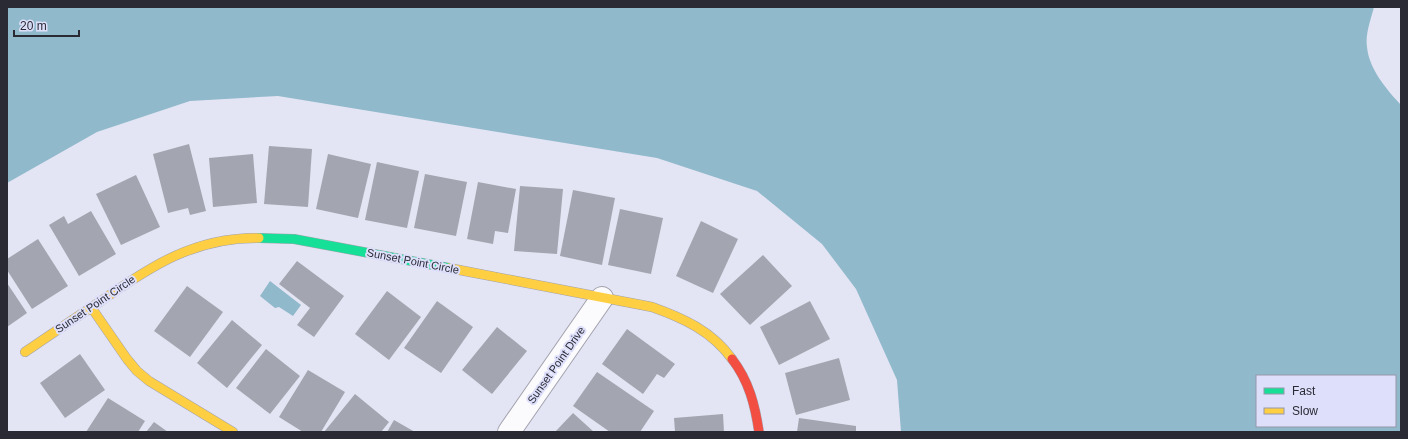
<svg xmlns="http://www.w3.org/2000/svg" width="1408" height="439" font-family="Helvetica,sans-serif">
<rect width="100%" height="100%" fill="#e4e5f4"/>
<g fill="#90b9cb" fill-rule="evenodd">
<path d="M7 7H1374C1371 19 1365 34 1367 47 1369 69 1387 90 1401 105V432H901L897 380 856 289 822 244 757 191 657 158 278 96 190 101 97 132 7 183ZM1257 376H1395V426H1257Z"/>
<path d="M270 281 301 305 293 316 279 307 275 308 260 296Z"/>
</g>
<g fill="#a3a6b0">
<path d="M189 144 206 211 190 215 188 208 168 213 153 154Z"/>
<path d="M269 146 312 149 308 207 264 204Z"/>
<path d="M253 154 257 203 213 207 209 158Z"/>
<path d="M328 154 371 164 358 218 316 209Z"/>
<path d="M377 162 419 171 407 228 365 220Z"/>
<path d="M425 174 467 182 456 236 414 228Z"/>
<path d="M136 175 160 227 121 245 96 194Z"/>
<path d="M478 182 516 189 508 233 495 231 493 244 467 239Z"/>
<path d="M520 186 563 189 557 254 514 251Z"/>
<path d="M573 190 615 198 602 265 560 256Z"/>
<path d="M620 209 663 218 651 274 608 265Z"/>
<path d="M91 211 116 254 79 276 49 225 64 216 68 224Z"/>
<path d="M701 221 738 239 713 293 676 276Z"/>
<path d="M38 239 68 286 32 309 7 270V259Z"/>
<path d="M763 255 792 286 750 325 720 294Z"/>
<path d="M297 261 344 296 314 337 297 325 310 308 279 284Z"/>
<path d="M7 283 27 313 7 327Z"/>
<path d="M187 286 223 312 190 357 154 331Z"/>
<path d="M387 291 421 317 389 360 355 334Z"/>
<path d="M437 301 473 327 441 373 404 348Z"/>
<path d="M810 301 830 339 779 365 760 327Z"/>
<path d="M232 320 262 345 227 388 197 363Z"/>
<path d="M497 327 527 351 492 394 462 370Z"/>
<path d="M627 329 675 364 664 378 657 374 643 394 602 364Z"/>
<path d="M266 349 300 376 270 414 236 388Z"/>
<path d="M80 354 105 390 65 418 40 383Z"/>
<path d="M839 358 850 400 796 415 785 373Z"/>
<path d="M308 370 345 392 321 432H303L279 417Z"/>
<path d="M597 372 654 411 640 432H610L573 406Z"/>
<path d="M355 394 389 422 381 432H324Z"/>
<path d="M108 398 145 421 138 432H86Z"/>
<path d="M573 413 594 432H555Z"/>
<path d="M723 414 724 432H675L674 418Z"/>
<path d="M799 418 856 426V432H797Z"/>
<path d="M394 420 415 432H387Z"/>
<path d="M154 422 168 432H146Z"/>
</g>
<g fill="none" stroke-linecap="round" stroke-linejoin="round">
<defs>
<path id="street" d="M509 432 602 298"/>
<path id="fast" d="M259 238 294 239 449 268"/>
<g id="slow">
<path d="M449 268 652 307C683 318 712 331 732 359"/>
<path d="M91 307 127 359 137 371 149 381 233 432"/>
<path d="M25 352C50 335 75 318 101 301 151 266 195 237 259 238"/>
</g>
<path id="jam" d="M732 359C749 381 755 405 759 432"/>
</defs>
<use href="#street" stroke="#a2a2ae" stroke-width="24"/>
<use href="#fast" stroke="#a2a2ae" stroke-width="10"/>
<use href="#slow" stroke="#a2a2ae" stroke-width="10"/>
<use href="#jam" stroke="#a2a2ae" stroke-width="10"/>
<use href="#street" stroke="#fbfbfd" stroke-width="22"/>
<use href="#fast" stroke="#16e098" stroke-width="9"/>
<use href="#slow" stroke="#ffcf43" stroke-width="9"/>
<use href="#jam" stroke="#f24e42" stroke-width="9"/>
</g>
<g text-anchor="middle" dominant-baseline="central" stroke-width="4" stroke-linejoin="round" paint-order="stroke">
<g font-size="11" fill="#292a34" stroke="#dedffa">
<text transform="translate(413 261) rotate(11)">Sunset Point Circle</text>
<text transform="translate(95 304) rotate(-34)">Sunset Point Circle</text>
<text transform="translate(556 365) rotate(-55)">Sunset Point Drive</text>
</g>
</g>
<rect width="1408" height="439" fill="none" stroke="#292a34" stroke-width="16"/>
<rect x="1256" y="375" width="140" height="52" fill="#dedffa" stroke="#9697ab"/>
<rect x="1264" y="388" width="20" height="6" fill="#16e098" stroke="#9697ab"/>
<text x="1292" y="395" font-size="12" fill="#292a34">Fast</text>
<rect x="1264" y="408" width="20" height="6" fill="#ffcf43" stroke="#9697ab"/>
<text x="1292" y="415" font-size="12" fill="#292a34">Slow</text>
<path d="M14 30v6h65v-6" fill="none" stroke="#292a34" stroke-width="2"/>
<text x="20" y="30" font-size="12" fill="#292a34" stroke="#dedffa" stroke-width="3" paint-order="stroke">20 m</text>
</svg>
